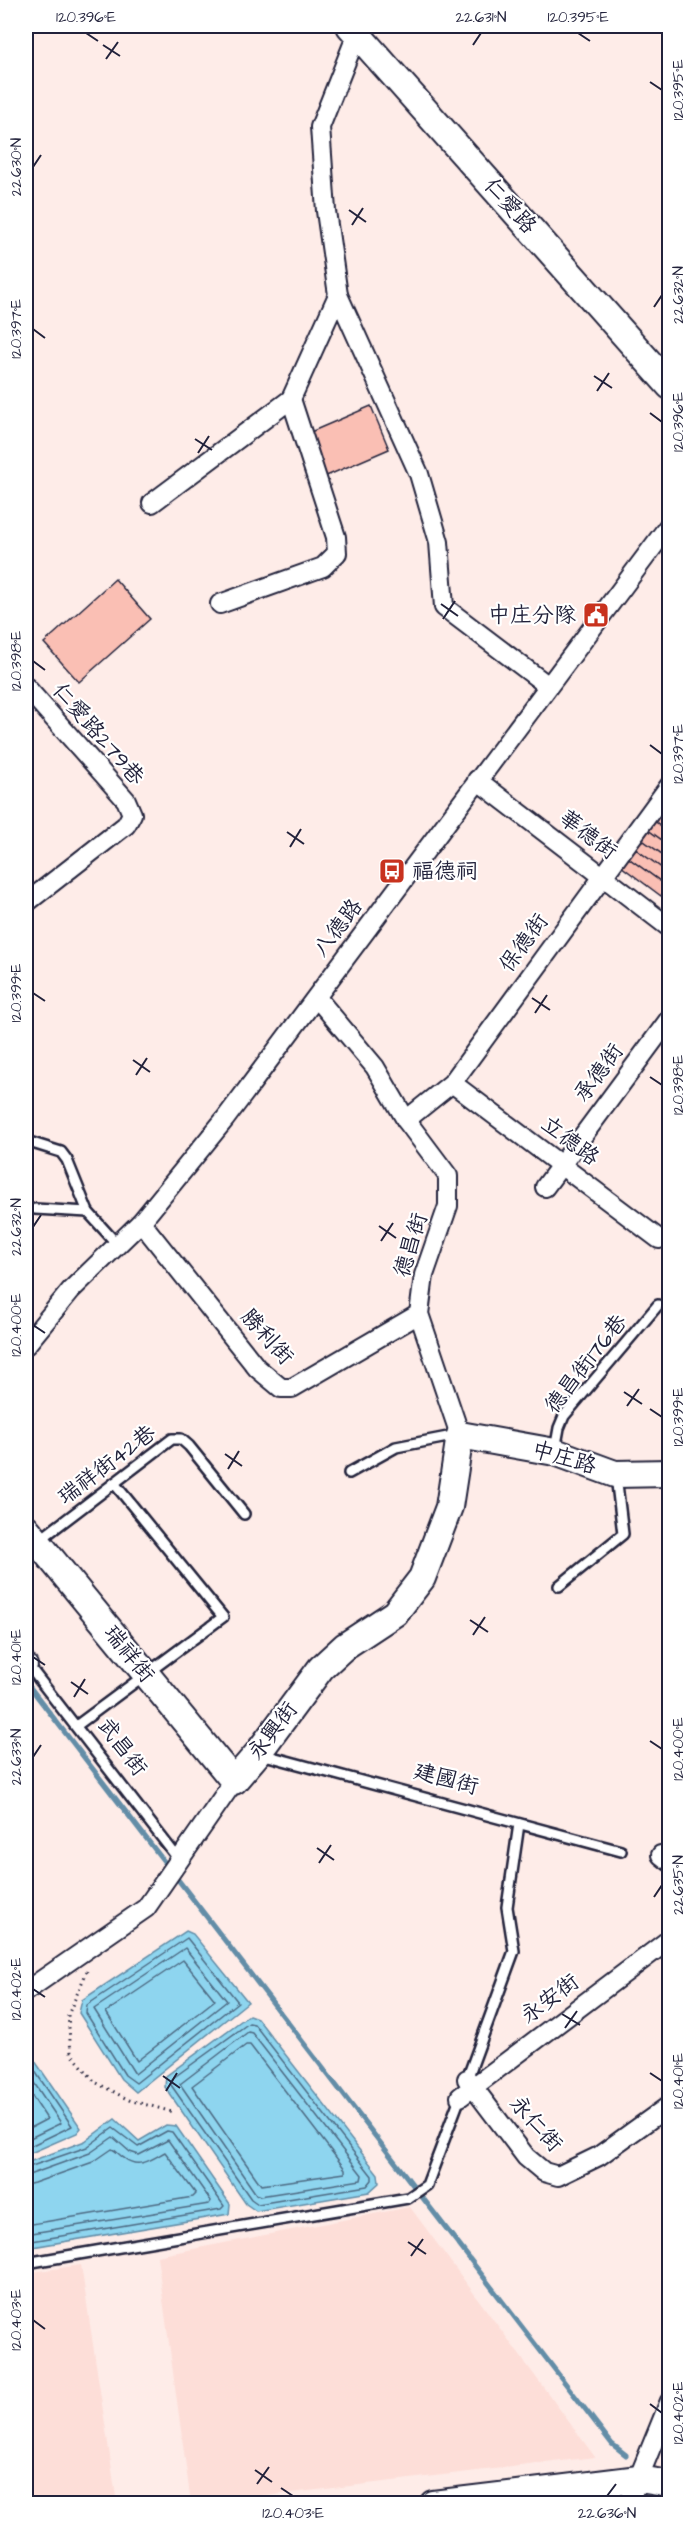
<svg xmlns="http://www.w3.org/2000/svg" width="695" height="2529" font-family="'Architects Daughter','LXGW WenKai TC',sans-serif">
<rect width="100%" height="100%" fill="#feece8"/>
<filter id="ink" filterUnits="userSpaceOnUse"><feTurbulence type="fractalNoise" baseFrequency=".0167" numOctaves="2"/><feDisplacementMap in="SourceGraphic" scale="12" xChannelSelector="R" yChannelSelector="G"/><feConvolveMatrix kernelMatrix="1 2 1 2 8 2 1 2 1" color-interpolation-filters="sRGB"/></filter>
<g filter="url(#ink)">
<g fill="#fdded8">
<path d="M410 2207 595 2457 207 2503H191L157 2256Z"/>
<path d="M81 2265 117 2503H26V2273Z"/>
</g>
<g fill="#8ed5ef" stroke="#638da7" stroke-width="1.5">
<path d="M186 1931 193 1934 248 2002 136 2092 121 2079 79 2013 82 2000Z"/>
<path d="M249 2015 257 2018 378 2174 379 2183 369 2192 256 2211 246 2204 165 2087 166 2076Z"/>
<path d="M26 2048 81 2128 77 2133 26 2155Z"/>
<path d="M115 2119 139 2141 166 2125 176 2126 230 2204 229 2214 26 2248V2163L85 2141Z"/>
</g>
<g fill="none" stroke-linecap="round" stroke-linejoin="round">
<g stroke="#4d6a83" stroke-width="1.5">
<path d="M187 1938 238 2002 136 2083 125 2075 86 2013 87 2005Z"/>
<path d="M185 1948 227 2001 135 2074 94 2009Z"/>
<path d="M183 1960 215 2000 137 2061 106 2012Z"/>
<path d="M249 2023 254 2024 372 2176V2180L367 2186 258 2204 251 2199 171 2085 173 2078Z"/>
<path d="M248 2032 252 2033 362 2175 361 2180 260 2196 256 2194 180 2084Z"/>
<path d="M246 2045H250L345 2169V2173L261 2185 192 2086Z"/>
<path d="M26 2058 72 2126 26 2148"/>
<path d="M26 2071 61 2123 26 2140"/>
<path d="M26 2087 47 2119 26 2130"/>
<path d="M26 2168 87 2147 113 2128 138 2147 167 2131 172 2132 224 2206 221 2209 26 2242"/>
<path d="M26 2176 90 2153 113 2137 130 2152 139 2155 168 2140 211 2201 209 2204 26 2234"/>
<path d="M26 2185 34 2183 93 2162 112 2149C117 2151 119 2155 124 2158 139 2170 152 2159 165 2152L196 2194 193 2197 26 2225"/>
</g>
<path stroke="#638da7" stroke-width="5" d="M26 1682 612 2444 626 2455"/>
</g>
<g fill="#fabfb4" stroke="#22223b" stroke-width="1.5">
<path d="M371 406 389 449 324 477 306 434Z"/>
<path d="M115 579 150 619 79 682 44 643Z"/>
<path d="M668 802 670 804V818L661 812Z"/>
<path d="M661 812 670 818V832L654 821Z"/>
<path d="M654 821 670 832V846L648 830Z"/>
<path d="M648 830 670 846V860L641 839Z"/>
<path d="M641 839 670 860V874L634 848Z"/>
<path d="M634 848 670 874 668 887 627 857Z"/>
<path d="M627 857 668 887 661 896 621 866Z"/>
</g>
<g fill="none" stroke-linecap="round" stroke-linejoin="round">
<defs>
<g id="lane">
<path d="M26 1141 61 1152 67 1160 88 1212 117 1244"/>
<path d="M35 1209 88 1212"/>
<path d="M555 1450 559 1428 564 1416 658 1305"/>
<path d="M349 1473 396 1447 458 1435"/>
<path d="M37 1542 172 1439H181L189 1446 244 1514"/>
<path d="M559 1586 623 1534 616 1476"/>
<path d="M28 1665 180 1861"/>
<path d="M76 1726 223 1617 114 1483"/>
<path d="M261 1754 621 1851"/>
<path d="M466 2082 514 1951 507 1907 519 1824"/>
<path d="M26 2263 408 2198 427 2185 461 2095"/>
</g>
<g id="street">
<path d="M357 34 320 127 326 211 338 295 419 474 439 542 444 607 547 685"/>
<path d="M152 503 291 399 338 295"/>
<path d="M220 604 323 567 337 553 336 537 291 399"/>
<path d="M26 687 126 800 132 814 126 825 26 903"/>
<path d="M477 780 670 928"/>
<path d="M317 998 375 1067 406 1120 448 1176V1206L424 1275 419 1314 460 1435"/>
<path d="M452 1083 659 1239"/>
<path d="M406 1120 452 1083 670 785"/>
<path d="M545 1187 670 1018"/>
<path d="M141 1222 257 1368 281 1388H292L419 1314"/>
<path d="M26 1345 71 1290 141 1222 225 1119 670 524"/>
<path d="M26 1662 28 1665"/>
<path d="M661 1855 670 1862"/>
<path d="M26 1991 146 1908 234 1781"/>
<path d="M467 2079 526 2157 544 2172 558 2176 599 2156 670 2105"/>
<path d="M460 2097 670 1939"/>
<path d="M628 2504 670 2401"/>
</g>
<g id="secondary">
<path d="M350 26 670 386"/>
<path d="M26 1528 234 1781 258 1753 321 1668 345 1646 395 1613 422 1578 449 1507 460 1435 555 1452 615 1474 670 1473"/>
<path d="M433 2504 639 2479 670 2484"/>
</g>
</defs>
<use href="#lane" stroke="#22223b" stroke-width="14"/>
<use href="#street" stroke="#22223b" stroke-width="22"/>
<use href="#secondary" stroke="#22223b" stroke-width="30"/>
<path stroke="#22223b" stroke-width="3" stroke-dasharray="1.5 4.5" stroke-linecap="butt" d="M87 1971 68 2015 71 2053 95 2082 129 2100 173 2112"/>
<use href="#lane" stroke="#fff" stroke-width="9"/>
<use href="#street" stroke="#fff" stroke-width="18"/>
<use href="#secondary" stroke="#fff" stroke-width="26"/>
</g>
</g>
<path fill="none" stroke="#22223b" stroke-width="2" d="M86 33 98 41M578 33 590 41M103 45 120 56M473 45 481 33M106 59 118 42M650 82 662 90M33 167 41 155M349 210 366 222M352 225 363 208M654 307 662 295M33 329 45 338M594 376 612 388M597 391 609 373M650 413 662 422M195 439 212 450M198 453 209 436M441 604 458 616M443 619 455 601M33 661 45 670M650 745 662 754M287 832 304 844M290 847 301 829M33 993 45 1001M532 998 550 1010M535 1013 547 995M133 1060 150 1072M136 1075 147 1058M650 1077 662 1085M379 1226 396 1238M33 1227 41 1215M381 1241 393 1223M33 1325 45 1333M624 1392 642 1404M627 1406 639 1389M650 1409 662 1417M225 1454 242 1466M228 1469 239 1451M470 1620 488 1632M473 1635 485 1617M33 1657 45 1665M71 1682 88 1694M74 1697 85 1679M650 1741 662 1749M33 1757 41 1745M317 1848 334 1860M319 1863 331 1845M654 1897 662 1885M33 1989 45 1997M562 2014 580 2025M565 2028 577 2011M650 2073 662 2081M163 2076 180 2088M166 2091 177 2073M408 2242 426 2254M411 2256 423 2239M33 2320 45 2329M650 2404 662 2413M255 2470 272 2482M257 2484 269 2467M281 2488 293 2496M607 2496 616 2484"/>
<defs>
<symbol id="civic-square" viewBox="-11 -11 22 22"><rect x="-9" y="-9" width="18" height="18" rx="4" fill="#c8321e" stroke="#fff"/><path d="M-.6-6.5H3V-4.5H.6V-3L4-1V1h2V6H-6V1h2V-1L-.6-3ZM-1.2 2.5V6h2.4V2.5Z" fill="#fff"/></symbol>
<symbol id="bus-square" viewBox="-11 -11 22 22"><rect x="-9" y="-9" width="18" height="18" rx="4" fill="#c8321e" stroke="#fff"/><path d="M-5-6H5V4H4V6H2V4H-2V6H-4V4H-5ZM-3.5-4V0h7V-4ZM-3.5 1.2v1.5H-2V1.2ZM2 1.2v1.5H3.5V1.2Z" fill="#fff"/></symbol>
</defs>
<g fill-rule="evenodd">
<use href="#civic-square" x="581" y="600" width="30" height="30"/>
<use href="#bus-square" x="377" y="856" width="30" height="30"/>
</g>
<g text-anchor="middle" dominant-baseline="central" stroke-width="4.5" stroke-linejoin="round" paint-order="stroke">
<g font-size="22" fill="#22223b" stroke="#fff">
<text transform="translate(510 206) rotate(48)">仁愛路</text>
<text transform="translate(98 734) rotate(49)">仁愛路279巷</text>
<text transform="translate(588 835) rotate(37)">華德街</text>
<text transform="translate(338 928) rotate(-53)">八德路</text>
<text transform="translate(524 943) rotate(-54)">保德街</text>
<text transform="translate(599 1073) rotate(-54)">承德街</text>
<text transform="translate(570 1141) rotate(37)">立德路</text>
<text transform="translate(411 1245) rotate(-73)">德昌街</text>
<text transform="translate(267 1337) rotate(48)">勝利街</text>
<text transform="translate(586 1364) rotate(-52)">德昌街176巷</text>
<text transform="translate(564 1458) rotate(16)">中庄路</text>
<text transform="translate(107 1465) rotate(-37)">瑞祥街42巷</text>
<text transform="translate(129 1654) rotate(51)">瑞祥街</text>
<text transform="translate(273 1731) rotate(-53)">永興街</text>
<text transform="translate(122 1747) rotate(53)">武昌街</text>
<text transform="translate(446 1779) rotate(15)">建國街</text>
<text transform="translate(550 1999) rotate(-37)">永安街</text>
<text transform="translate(536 2124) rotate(48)">永仁街</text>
</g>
<g font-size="22" fill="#22223b" stroke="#fff" text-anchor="end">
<text x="576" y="615">中庄分隊</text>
<text x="412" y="871" text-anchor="start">福德祠</text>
</g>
</g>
<rect width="695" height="2529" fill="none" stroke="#fff" stroke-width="66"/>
<rect x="33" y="33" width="629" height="2463" fill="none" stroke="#22223b" stroke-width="2"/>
<g font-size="15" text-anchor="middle" fill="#22223b">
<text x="86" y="22">120.396°E</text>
<text x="481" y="22">22.631°N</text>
<text x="578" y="22">120.395°E</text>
<text transform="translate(678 90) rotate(-90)" y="5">120.395°E</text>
<text transform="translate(16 167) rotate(-90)" y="5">22.630°N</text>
<text transform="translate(678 295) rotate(-90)" y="5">22.632°N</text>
<text transform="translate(16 329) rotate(-90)" y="5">120.397°E</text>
<text transform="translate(678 422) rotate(-90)" y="5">120.396°E</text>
<text transform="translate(16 661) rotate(-90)" y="5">120.398°E</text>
<text transform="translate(678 754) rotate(-90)" y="5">120.397°E</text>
<text transform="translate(16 993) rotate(-90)" y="5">120.399°E</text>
<text transform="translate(678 1085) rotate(-90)" y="5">120.398°E</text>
<text transform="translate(16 1227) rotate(-90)" y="5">22.632°N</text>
<text transform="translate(16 1325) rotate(-90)" y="5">120.400°E</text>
<text transform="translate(678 1417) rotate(-90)" y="5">120.399°E</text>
<text transform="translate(16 1657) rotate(-90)" y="5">120.401°E</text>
<text transform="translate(678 1749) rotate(-90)" y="5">120.400°E</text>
<text transform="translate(16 1757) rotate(-90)" y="5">22.633°N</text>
<text transform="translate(678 1885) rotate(-90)" y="5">22.635°N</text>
<text transform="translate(16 1989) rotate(-90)" y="5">120.402°E</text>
<text transform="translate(678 2081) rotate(-90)" y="5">120.401°E</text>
<text transform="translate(16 2320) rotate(-90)" y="5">120.403°E</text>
<text transform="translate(678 2413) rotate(-90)" y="5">120.402°E</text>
<text x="293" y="2518">120.403°E</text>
<text x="607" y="2518">22.636°N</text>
</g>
</svg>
